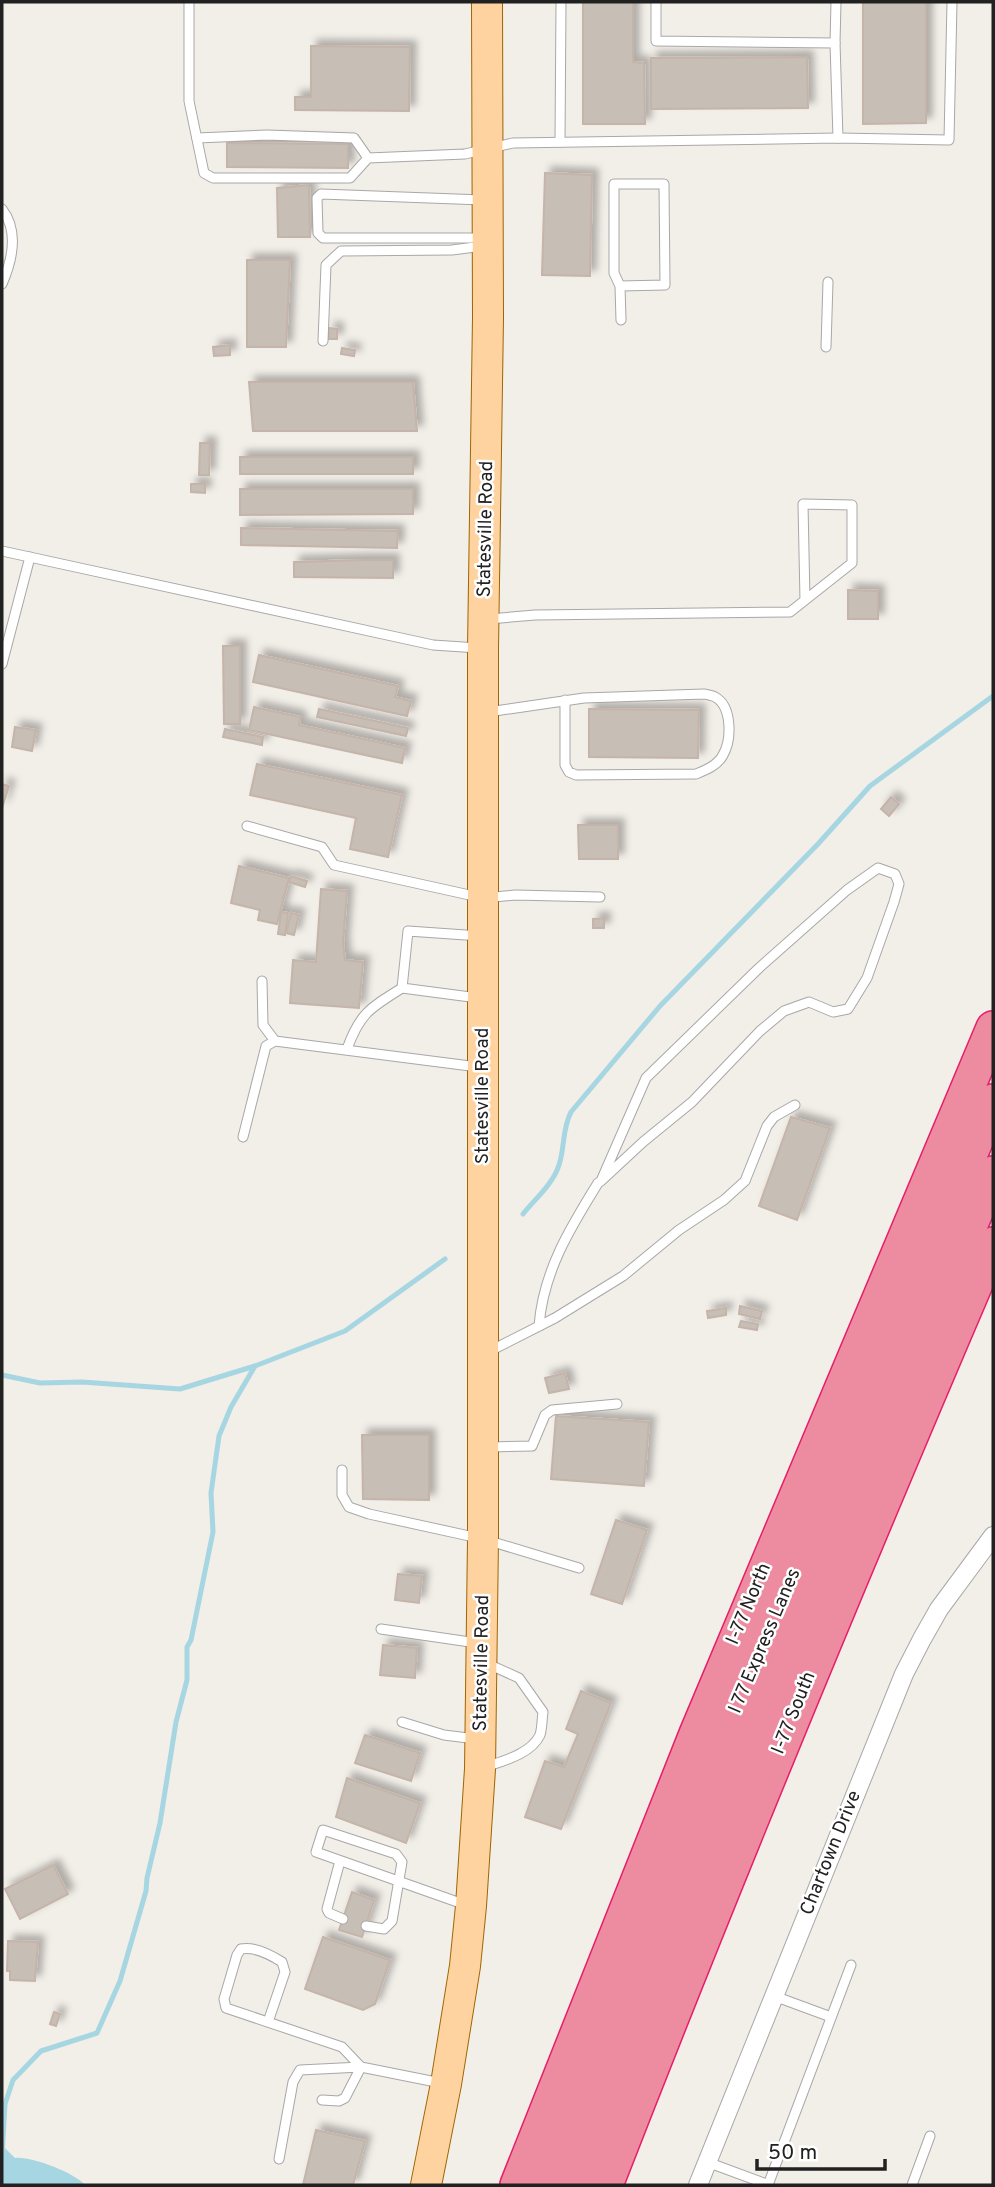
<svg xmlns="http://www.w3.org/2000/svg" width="995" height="2187" font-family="Overpass,sans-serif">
<defs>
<filter id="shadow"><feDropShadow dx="6" dy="-6" stdDeviation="3.5" flood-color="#0004"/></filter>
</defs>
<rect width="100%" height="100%" fill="#f2eee8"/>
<path fill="#a6d6e2" d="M2 2147H4L15 2158C31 2156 75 2173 85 2185H2Z"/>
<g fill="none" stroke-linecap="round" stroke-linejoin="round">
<g stroke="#a6d6e2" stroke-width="5">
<path d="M523 1214C535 1199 553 1184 559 1165 565 1147 562 1129 571 1112L660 1006 818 844 870 786 993 696"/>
<path d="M2 1375 40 1383 82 1382 180 1389 255 1366 345 1331 445 1259"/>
<path d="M2 2156 5 2104 13 2080 41 2051 97 2033 120 1981 146 1891 147 1878 160 1823 176 1722 187 1680V1647L191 1640 213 1532 211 1493 219 1436 231 1407 255 1366"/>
</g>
</g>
<g fill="#c7beb6" stroke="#c5b4a9" stroke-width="2" filter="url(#shadow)">
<path d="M583 2H633V62L644 63 645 124H583Z"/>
<path d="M863 2H926V123L863 124Z"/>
<path d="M311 46 410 47 409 111 295 110V97H311Z"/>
<path d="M807 57 808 108 651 109V58Z"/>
<path d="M227 143 348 144V168L227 167Z"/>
<path d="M545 173 592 175 590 276 542 275Z"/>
<path d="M309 185 310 237H278L277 188Z"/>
<path d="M247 260H290L286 347H247Z"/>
<path d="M329 328 337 329V339H329Z"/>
<path d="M230 345V355L214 356 213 347Z"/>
<path d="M342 348 355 350 354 356 341 354Z"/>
<path d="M249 382H413L417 431H253Z"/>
<path d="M200 443H210L209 475H199Z"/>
<rect x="240" y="457" width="173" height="17"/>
<path d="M191 484H205V493L191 492Z"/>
<path d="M240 489H413V514L240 515Z"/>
<path d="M241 528 398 531 397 548 241 545Z"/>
<path d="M363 560H393V578L294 577V562Z"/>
<path d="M848 590 878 591V619H848Z"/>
<path d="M223 646H240V724H224Z"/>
<path d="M259 655 398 686 395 697 411 701 407 716 253 682Z"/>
<path d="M254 707 300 717 299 725 405 748 402 763 249 730Z"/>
<path d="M319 709 408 728 406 736 317 717Z"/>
<path d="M589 709 699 710 698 758 589 757Z"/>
<path d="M15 727 36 730 32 751 12 747Z"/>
<path d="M225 729 263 737 262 745 223 737Z"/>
<path d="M257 764 402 795 388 857 350 849 356 818 250 795Z"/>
<path d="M2 784 9 786 2 808Z"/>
<path d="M891 797 899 804 889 816 881 809Z"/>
<path d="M578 825H618V859H579Z"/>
<path d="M239 866 289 878 277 924 258 920 260 910 231 903Z"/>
<path d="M291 876 307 881 305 887 289 882Z"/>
<path d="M321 889 347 891 343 943 345 960 363 962 359 1008 290 1003 293 960 316 962Z"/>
<path d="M281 912 288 913 285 935 278 934Z"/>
<path d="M291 913 299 915 294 935 286 933Z"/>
<path d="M604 918V928H593V919Z"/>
<path d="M791 1117 830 1128 797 1220 759 1206Z"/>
<path d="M740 1306 762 1311 760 1319 739 1314Z"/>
<path d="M726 1308V1315L708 1318 707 1311Z"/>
<path d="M741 1321 758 1324 757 1330 739 1327Z"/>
<path d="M565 1373 569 1389 549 1393 545 1378Z"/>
<path d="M556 1416 649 1422 644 1486 551 1479Z"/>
<path d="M362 1435H429V1500L363 1499Z"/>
<path d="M616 1520 647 1530 622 1604 591 1594Z"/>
<path d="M398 1574 422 1576 419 1603 395 1600Z"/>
<path d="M383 1645 417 1648 415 1678 380 1675Z"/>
<path d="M581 1691 611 1703 561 1829 525 1817 545 1761 564 1767 578 1734 566 1729Z"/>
<path d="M365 1735 420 1753 411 1781 355 1763Z"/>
<path d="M347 1778 420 1803 406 1843 336 1817Z"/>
<path d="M53 1865 68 1894 20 1919 5 1889Z"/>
<path d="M352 1892 374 1900 362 1937 339 1930Z"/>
<path d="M323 1937 390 1960 375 2004 363 2010 305 1989Z"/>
<path d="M8 1941 38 1942 35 1981 10 1980V1971H7Z"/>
<path d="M54 2012 60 2014 56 2026 50 2024Z"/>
<path d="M316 2130 365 2141 353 2185H303Z"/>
</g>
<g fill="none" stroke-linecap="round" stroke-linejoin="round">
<defs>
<g id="service">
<path d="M189 2V101L204 173 213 178H350L368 158 465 154 513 143 838 138 949 140 952 2"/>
<path d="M656 2V41L835 43 838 138"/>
<path d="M835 43 836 2"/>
<path d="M197 138 267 135 354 138 368 158"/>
<path d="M560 142 561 2"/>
<path d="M483 200 321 194 317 198 318 233 323 238H484"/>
<path d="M2 209C19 231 12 261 2 284"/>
<path d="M620 286 665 285 664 184H614V273L620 286 621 320"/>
<path d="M323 341 326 265 341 251 452 250 483 246"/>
<path d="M826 347 828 282"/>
<path d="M2 551 433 645 478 648"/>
<path d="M489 619 535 615 790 612 852 563V505L803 504 805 600"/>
<path d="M2 664 30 557"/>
<path d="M488 712 584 698 704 694C705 694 714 696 715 697 732 706 732 739 723 755 718 765 706 770 696 774L576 775 569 772 565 765V700"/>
<path d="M247 826 322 847 334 865 483 898 515 895 600 897"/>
<path d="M262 981 263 1025 275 1041"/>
<path d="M478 998 402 988 408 931 480 936"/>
<path d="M347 1049C360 1013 370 1008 402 988"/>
<path d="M243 1137 266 1046 275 1041 478 1067"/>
<path d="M539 1326C543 1272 570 1228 598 1183L601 1181 643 1142 692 1102 760 1031 784 1011 809 1002 833 1012 848 1009 867 978 894 902 899 884 895 874 878 868 847 890 759 968 646 1078 601 1181"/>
<path d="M488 1352 555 1318 623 1276 679 1230 724 1200 745 1181 767 1126 774 1117 795 1105"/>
<path d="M488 1447 532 1446 545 1415 552 1410 617 1404"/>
<path d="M342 1470V1495L349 1507 369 1514 483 1539 579 1568"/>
<path d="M381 1629 477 1643"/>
<path d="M402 1722 444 1735 476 1739"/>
<path d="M485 1767C503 1761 531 1754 540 1735 542 1729 542 1719 543 1712L519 1678 488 1664"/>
<path d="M340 1861 327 1909 329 1913 343 1919"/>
<path d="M366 1926 384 1929 392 1921 402 1862 396 1854 323 1830 316 1852 466 1905"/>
<path d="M774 1996 831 2017"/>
<path d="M268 2022 285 1972 282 1962C271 1955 255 1946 241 1949L237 1955 224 1999 226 2008 342 2047 361 2067 441 2083"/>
<path d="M279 2159 293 2082 300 2070 361 2067 345 2098 339 2101 322 2100"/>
<path d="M707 2162 769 2185"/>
<path d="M768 2185 851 1965"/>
<path d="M912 2185 930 2136"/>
</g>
<path id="minor" d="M698 2185 904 1674 922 1639 939 1609 993 1536"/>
<path id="primary" d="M426 2185 446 2084 465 1966 471 1906 480 1769 483 1539V648L488 318 487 2"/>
<g id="motorway">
<path d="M517 2185 696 1734 993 1028"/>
<path d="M547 2185 722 1744 993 1101"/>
<path d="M576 2185 746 1754 867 1466 993 1173"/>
<path d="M606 2185C729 1869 859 1556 993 1244"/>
</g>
</defs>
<use href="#service" stroke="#a8a8a8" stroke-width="11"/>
<use href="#minor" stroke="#a8a8a8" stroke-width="20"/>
<use href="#primary" stroke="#9f6500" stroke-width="32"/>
<use href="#motorway" stroke="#e61e69" stroke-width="36"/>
<use href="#service" stroke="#fff" stroke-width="9"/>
<use href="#minor" stroke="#fff" stroke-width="18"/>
<use href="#primary" stroke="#ffd3a0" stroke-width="30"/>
<use href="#motorway" stroke="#ed8ca1" stroke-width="33"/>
</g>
<g text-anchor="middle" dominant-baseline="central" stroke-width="5" stroke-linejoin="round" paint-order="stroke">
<g font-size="19" fill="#212121" stroke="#fff">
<text transform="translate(486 529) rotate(-89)">Statesville Road</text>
<text transform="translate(483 1096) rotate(-90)">Statesville Road</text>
<text transform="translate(749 1604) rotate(-67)">I-77 North</text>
<text transform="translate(765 1641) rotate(-67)">I 77 Express Lanes</text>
<text transform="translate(482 1663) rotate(-89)">Statesville Road</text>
<text transform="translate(794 1713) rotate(-68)">I-77 South</text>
<text transform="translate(831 1853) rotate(-68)">Chartown Drive</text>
</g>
</g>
<rect width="995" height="2187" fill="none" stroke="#212121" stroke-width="7"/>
<path d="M757 2159v10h128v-10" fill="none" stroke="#212121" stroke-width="3.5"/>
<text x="768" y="2159" font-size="21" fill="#212121" stroke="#ffffff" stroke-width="5" paint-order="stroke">50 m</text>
</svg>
